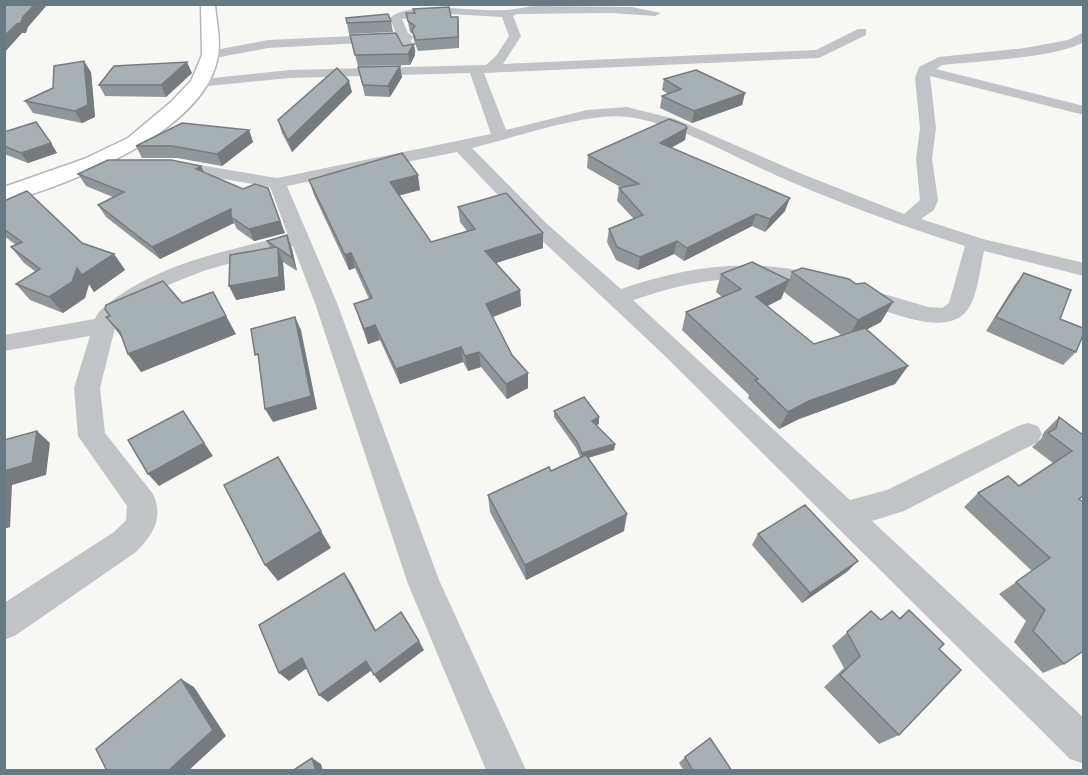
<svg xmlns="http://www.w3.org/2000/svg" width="1088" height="775" font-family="Lato,sans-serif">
<rect width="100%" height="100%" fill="#f7f7f4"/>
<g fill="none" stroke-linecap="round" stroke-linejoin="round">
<defs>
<path id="secondary" d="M201 4H215C216 20 221 39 218 55 208 130 69 186 4 202V187L84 159 128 138 171 102 191 81 202 55Z"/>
</defs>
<use href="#secondary" stroke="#b2b8bc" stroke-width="3"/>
<path fill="#c0c4c7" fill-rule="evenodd" d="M537 6 632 7 661 13 655 16 611 13 517 14 513 16 521 36 503 64 816 50 858 29H866V35L819 58 484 73 506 130 587 110 627 107 675 119 802 174 904 214 920 200 916 159 920 128 915 78 919 67 939 57 1025 48 1068 40 1084 32V42C1056 58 977 61 942 65L936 69 1084 106V115L930 76 936 128 932 159 938 200 934 210 921 219 983 239 1084 263V276L984 251C980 268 978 295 968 309 947 341 881 308 852 299L849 294 852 289 860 287 928 307 942 308 949 303 965 246C905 227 847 206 789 181 741 161 680 124 628 117 587 112 514 138 472 148L547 224 621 289C696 264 755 257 833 278L836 283 833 288 825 290C752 271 704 276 633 300L850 500 887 490 1018 426 1028 423 1038 426 1042 434 1038 442 904 511 872 521 1084 718V764L1070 759 664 355 533 232 457 152 287 186 337 303 439 580 526 770H486L408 584 315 303 293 246 206 270 158 289 117 320 100 388 105 433 153 494C164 518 153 535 136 552L16 635 4 640V603L114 532 126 520 127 506 78 436 74 388 90 336 4 351V335L95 319C99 309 108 304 117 297 168 261 229 251 288 235L270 187 170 170 161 165 164 161 170 160 277 178 491 134 470 73 290 78 199 87 194 86V80L290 70 486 65 496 56 509 36 502 17 449 14 402 19 408 33 414 37 411 40 416 52 410 56 405 55 399 41 268 48 210 59 205 58V52L268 40 396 34 390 18C407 0 480 12 504 10 515 10 526 6 537 6Z"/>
<use href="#secondary" fill="#fff" fill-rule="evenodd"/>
</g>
<g fill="#90979b" fill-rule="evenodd">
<path d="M413 9 451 17H458L459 27V48L418 51 414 41 413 34 410 32 406 13H414Z"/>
<path d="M346 18 391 21 393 32 349 34Z"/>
<path d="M350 35 403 46 414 44 415 55 410 65 358 66Z"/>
<path d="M358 67 402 77 390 97 365 96Z"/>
<path d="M91 72 95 117 82 123 33 113 25 101Z"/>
<path d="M192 73 166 97 105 96 99 85Z"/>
<path d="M664 79 745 93 742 105 692 123 660 108 662 96 668 94 662 90Z"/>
<path d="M352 92 292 152 282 133 278 120Z"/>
<path d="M249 130 253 142 222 166 177 158H142L136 146Z"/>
<path d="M4 132 51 143 57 153 28 163 4 154Z"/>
<path d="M685 140 671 148 785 211 765 232 752 226 684 261 674 254 638 270 616 260 607 242 609 229 634 219 617 201 619 188H622L587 168 588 155Z"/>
<path d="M205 173 285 233 254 241 237 229 234 223 160 259 106 217 98 205 113 197 86 186 78 174Z"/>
<path d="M309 180 420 190 399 195 431 242 467 231 460 222 458 207 543 248 496 263 520 290 521 306 493 317 512 355 528 373V388L507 399 481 367 468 371 463 362 400 384 380 340 368 344 354 304 369 299 355 268 349 270 314 195Z"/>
<path d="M4 201 82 243 114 254 125 270 94 292 89 284 85 298 63 313 30 300 16 284 36 272 24 263 11 247 16 245 4 236Z"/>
<path d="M287 235 292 249 297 271 283 262 285 290 236 300 270 248 267 241Z"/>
<path d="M792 272 881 322 867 329 908 366 895 384 799 419 779 429 748 398 749 395 682 330 686 312 722 297 716 292 721 274 789 280ZM784 292 841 335 814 344 767 306 781 299Z"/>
<path d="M1024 273 1076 352 1063 365 986 331 1014 286Z"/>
<path d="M182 303 236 334 141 372 122 338 106 317Z"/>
<path d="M554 411 599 424 596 425 615 444 614 450 588 458 624 531 526 580 490 512 488 495 551 471 580 457 576 448 554 417Z"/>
<path d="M1059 417 1083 435 1080 499 1064 664 1043 673 1014 642 1026 621 999 594 1032 571 964 507 978 493 1019 486 1053 463 1032 447 1041 439 1044 432Z"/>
<path d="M758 534 848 571 802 603 752 545Z"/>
<path d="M909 610 939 649 899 735 879 744 824 687 844 668 832 646 871 611 881 620 899 618Z"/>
<path d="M685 757 732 771H684L679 763Z"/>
</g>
<g fill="#757b7e">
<path d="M35 4H48L28 27 26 33H22L4 53V36Z"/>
<path d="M458 17 459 27V48L458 37Z"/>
<path d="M414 44 415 55 410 65 408 54Z"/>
<path d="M84 61 91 72 95 117 82 123 75 111Z"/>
<path d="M187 62 192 73 166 97 161 85Z"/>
<path d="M400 66 402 77 390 97 388 86Z"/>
<path d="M349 81 352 92 292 152 288 140Z"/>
<path d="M745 93 742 105 692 123 694 111Z"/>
<path d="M687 128 685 140 658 155 660 143Z"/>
<path d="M249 130 253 142 222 166 217 154Z"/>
<path d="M51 143 57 153 28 163 21 153Z"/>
<path d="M201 166 207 178 196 169Z"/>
<path d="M418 175 420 190 394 197 390 182Z"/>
<path d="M268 188 285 233 254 241 249 229Z"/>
<path d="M790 198 785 211 765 232 770 219Z"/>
<path d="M231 209V217L234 223 160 259 152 247Z"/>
<path d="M756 214 752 226 684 261 687 248Z"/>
<path d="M543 233V248L487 266 485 251Z"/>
<path d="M287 235 292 249 297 271 292 258Z"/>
<path d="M677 241 674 254 638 270 640 257Z"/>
<path d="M278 248 283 262 285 290 236 300 229 286Z"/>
<path d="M351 253 355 268 349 270 345 255Z"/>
<path d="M114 254 125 270 94 292 89 284 85 298 63 313 49 297 77 268Z"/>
<path d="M789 280 781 299 750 315 756 297Z"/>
<path d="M520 290 521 306 487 319 486 304Z"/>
<path d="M213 292 236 334 141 372 128 354Z"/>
<path d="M893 302 881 322 847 340 858 320Z"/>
<path d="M295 317 301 330 317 409 273 422 265 409Z"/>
<path d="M375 325 380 340 368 344 364 329Z"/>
<path d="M461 347 463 362 400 384 396 369Z"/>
<path d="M479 352 481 367 468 371 465 356Z"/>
<path d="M908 366 895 384 799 419 779 429 788 412 809 401Z"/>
<path d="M528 373V388L507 399 506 384Z"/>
<path d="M183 411 213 456 159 486 148 474Z"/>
<path d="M599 417V424L591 427 592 421Z"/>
<path d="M37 431 50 443 46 475 12 485 10 527 4 529V471Z"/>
<path d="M615 444 614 450 581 460 582 453Z"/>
<path d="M288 475 331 548 278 581 265 565Z"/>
<path d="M627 514 624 531 526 580 525 565Z"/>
<path d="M858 561 848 571 802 603 810 593Z"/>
<path d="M344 573 351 583 381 640 375 631Z"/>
<path d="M419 641 424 650 380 683 374 675Z"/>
<path d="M302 658 310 666 289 681 279 673Z"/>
<path d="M366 661 372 670 328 702 319 695Z"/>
<path d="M181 679 194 687 226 736 188 771H168Z"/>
<path d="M312 758 321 764 323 771H316Z"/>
</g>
<g fill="#a7b0b4" stroke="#757b7e" stroke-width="1.5">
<path d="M4 4H35L23 17 21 23 17 24 4 36Z"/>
<path d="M449 7 451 17H458V37L416 40 412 30 415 26 408 21 406 13H415L413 9Z"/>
<path d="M388 14 391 21 347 23 346 18Z"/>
<path d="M396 33 403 46 414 44 408 54 355 55 350 35Z"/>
<path d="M84 61 88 105 75 111 25 101 53 88 54 66Z"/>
<path d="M187 62 161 85H99L114 66Z"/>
<path d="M400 66 388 86 363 85 358 67Z"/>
<path d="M337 68 349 81 288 140 278 120Z"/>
<path d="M696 70 745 93 694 111 662 96 681 89 664 79Z"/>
<path d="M669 119 685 125 687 128 660 143 790 198 770 219 756 214 687 248 677 241 640 257 617 247 609 229 643 215 619 188 639 184 588 155Z"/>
<path d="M36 122 51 143 21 153 4 146V132Z"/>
<path d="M182 123 249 130 217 154 172 146H136Z"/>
<path d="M402 153 418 175 390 182 431 242 475 229 458 207 506 193 543 233 485 251 520 290 486 304 512 355 528 373 506 384 479 352 465 356 461 347 396 369 375 325 364 329 354 304 372 298 351 253 345 255 309 180Z"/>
<path d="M108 160H171L201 166 196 169 243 189 255 184 268 188 280 221 249 229 231 217V209L152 247 98 205 124 192 78 174Z"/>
<path d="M27 191 82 243 114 254 82 275 77 268 72 282 49 297 16 284 40 269 11 247 22 242 4 229V201Z"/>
<path d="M287 235 292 258 278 248 279 277 229 286 230 255 276 247 267 241Z"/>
<path d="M752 262 789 280 756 297 814 344 865 328 908 366 809 401 788 412 755 380 758 379 686 312 741 289 721 274Z"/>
<path d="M802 268 849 279 856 284 865 283 893 302 858 320 792 272Z"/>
<path d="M1024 273 1071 290 1060 319 1083 328V335L1076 352 996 317Z"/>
<path d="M163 281 182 303 213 292 226 316 128 354 120 332 106 317 110 316 105 309 106 305Z"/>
<path d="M295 317 311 396 265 409 258 354 255 355 251 329Z"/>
<path d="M584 397 599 417 592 421 615 444 582 453 577 442 554 411Z"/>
<path d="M183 411 204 443 148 474 128 440Z"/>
<path d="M1059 417 1083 435V496L1079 499 1083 502V651L1064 664 1033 631 1045 610 1016 582 1050 558 978 493 1008 476 1019 486 1072 451 1048 433 1056 428Z"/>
<path d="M37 431 32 463 4 471V440Z"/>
<path d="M586 455 627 514 525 565 488 495 549 467 551 471Z"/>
<path d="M278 457 321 531 265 565 224 485Z"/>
<path d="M805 505 858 561 810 593 758 534Z"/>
<path d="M344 573 375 631 401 612 419 641 374 675 366 661 319 695 302 658 279 673 259 625Z"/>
<path d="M909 610 944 644 939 649 961 670 899 735 840 675 860 656 847 632 871 611 881 620 892 611 900 619Z"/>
<path d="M181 679 213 730 168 771H107L96 749Z"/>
<path d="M710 738 732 771H693L685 757Z"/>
<path d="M312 758 316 771H292Z"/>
</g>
<rect width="1088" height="775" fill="none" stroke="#677983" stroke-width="12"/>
</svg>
